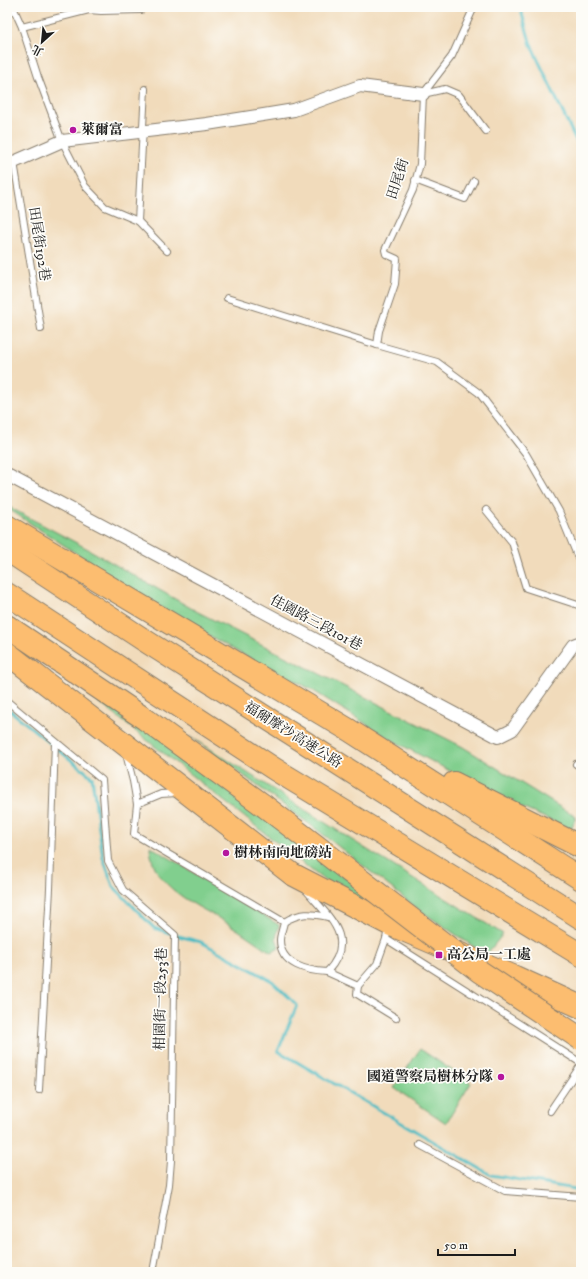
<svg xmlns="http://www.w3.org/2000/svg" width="588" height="1279" font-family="'IM FELL DW Pica','Noto Serif TC',serif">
<rect width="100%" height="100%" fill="#fdfcf7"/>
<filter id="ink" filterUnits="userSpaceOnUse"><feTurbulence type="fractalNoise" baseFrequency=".025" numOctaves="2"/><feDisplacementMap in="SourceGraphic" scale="8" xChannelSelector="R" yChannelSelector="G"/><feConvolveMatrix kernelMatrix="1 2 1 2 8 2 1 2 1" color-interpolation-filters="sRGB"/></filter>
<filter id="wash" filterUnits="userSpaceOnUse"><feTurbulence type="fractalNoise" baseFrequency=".012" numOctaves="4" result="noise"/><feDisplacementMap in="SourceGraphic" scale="16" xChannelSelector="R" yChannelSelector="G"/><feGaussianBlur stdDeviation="0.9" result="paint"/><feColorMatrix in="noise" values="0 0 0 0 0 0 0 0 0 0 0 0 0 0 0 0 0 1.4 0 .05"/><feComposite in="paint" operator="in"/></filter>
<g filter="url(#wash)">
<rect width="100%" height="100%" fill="#f1dbbb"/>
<g fill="#81cf8e" stroke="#4e7655">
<path d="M7 506 88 549 196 611 463 747 576 817 571 829 508 802 390 739 309 688 236 651 146 599 7 508Z"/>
<path d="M86 692 155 733 403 921 339 892Z"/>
<path d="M190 736 363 847 503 934 486 955 418 909 320 832Z"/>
<path d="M150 846 279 925 276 938 279 947 271 952C256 943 242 932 227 923 196 904 151 888 150 846Z"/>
<path d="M420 1049 471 1083 446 1123 394 1088Z"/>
</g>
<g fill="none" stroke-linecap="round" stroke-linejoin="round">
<g stroke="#4dbcc3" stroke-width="3">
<path d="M520 7 531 45 581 151"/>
<path d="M7 708 92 777 103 858 113 886 154 928 170 933"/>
<path d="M175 935 201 942 272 981 297 1005 278 1051 491 1175 581 1190"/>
</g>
</g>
</g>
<g filter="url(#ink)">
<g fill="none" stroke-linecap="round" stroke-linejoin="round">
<defs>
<g id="lane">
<path d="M13 7 22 27 38 77 62 141 85 186 105 207 138 221 167 251"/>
<path d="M474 7 452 56 423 94 445 89 459 95 486 131"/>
<path d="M22 27 89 10 101 11 141 10"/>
<path d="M423 94 420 164 413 190 385 250 386 254 397 259 395 284 379 331 377 345 437 362 479 393 526 454 559 511 581 565"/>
<path d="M14 162 41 329"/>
<path d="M415 180 465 199 474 181"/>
<path d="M138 221 145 89"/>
<path d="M227 298 377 345"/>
<path d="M486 510 512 542 526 588 581 606"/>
<path d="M7 701 102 780 108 861 123 890 175 935 171 1161 169 1185 153 1272"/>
<path d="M126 754 133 781 137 804 134 834 284 922C283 928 280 935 280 940 280 965 308 971 327 972 358 938 328 917 306 890"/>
<path d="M576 764 581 767"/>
<path d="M137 804 161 794 177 793"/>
<path d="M284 922C300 912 311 913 328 917"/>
<path d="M388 928 386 939 581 1063"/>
<path d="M327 972 358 986 357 994 396 1018"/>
<path d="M358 986 377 964 386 939"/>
<path d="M39 1090 50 889 55 742"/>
<path d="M550 1111 581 1065"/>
<path d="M420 1145 505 1191 581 1197"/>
</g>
<g id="street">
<path d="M7 163 14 162 62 141 207 124 294 110 360 86 423 94"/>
<path d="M7 475 498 737 512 730 573 645 581 642"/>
</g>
<g id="highway">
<path d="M7 526 349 730 581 879"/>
<path d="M7 550 144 640 581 918"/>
<path d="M7 594 276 770 581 955"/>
<path d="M7 626 145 719 263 805"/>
<path d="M7 653 292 874 389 924 515 977 581 1007"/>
<path d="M454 783 581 847"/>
</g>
</defs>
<use href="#lane" stroke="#867c6c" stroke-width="8"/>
<use href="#street" stroke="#867c6c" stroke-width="14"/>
<use href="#highway" stroke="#867c6c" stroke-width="24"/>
<use href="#lane" stroke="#fff" stroke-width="6"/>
<use href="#street" stroke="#fff" stroke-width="12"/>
<use href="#highway" stroke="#fcbd6f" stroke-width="22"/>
<defs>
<path id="highway-bridge" d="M263 805 479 971 581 1039"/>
</defs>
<use href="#highway-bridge" stroke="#867c6c" stroke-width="24" stroke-linecap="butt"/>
<use href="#highway-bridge" stroke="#fcbd6f" stroke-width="22"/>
</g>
</g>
<g fill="#b5179e" stroke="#fdfcf7" stroke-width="1.5">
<circle cx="73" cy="130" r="4"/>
<circle cx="226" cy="853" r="4"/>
<rect x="435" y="951" width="8" height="8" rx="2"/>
<circle cx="501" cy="1077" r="4"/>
</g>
<g text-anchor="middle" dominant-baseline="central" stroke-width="3.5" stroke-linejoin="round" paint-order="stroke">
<g font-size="14" font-weight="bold" fill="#1c1c1c" stroke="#fdfcf7" text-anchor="start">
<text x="81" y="130">萊爾富</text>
<text x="234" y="853">樹林南向地磅站</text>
<text x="447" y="955">高公局一工處</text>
<text x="493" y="1077" text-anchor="end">國道警察局樹林分隊</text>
</g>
<g font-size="14" fill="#1c1c1c" stroke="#fdfcf7">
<text transform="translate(398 179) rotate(-72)">田尾街</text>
<text transform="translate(39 244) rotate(81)">田尾街192巷</text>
<text transform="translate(316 623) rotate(28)">佳園路三段101巷</text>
<text transform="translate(293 735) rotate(32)">福爾摩沙高速公路</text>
<text transform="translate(161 999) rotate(-89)">柑園街一段253巷</text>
</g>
</g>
<rect width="588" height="1279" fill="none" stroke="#fdfcf7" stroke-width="24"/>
<g transform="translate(42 42) rotate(207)" stroke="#fdfcf7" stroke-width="3" paint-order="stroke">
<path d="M0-3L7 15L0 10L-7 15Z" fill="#1c1c1c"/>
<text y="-6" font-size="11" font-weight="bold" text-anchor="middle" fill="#1c1c1c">北</text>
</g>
<path d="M438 1249v6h77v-6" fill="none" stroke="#1c1c1c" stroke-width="2"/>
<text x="444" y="1249" font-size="12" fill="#1c1c1c" stroke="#fdfcf7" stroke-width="3" paint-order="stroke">50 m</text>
</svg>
